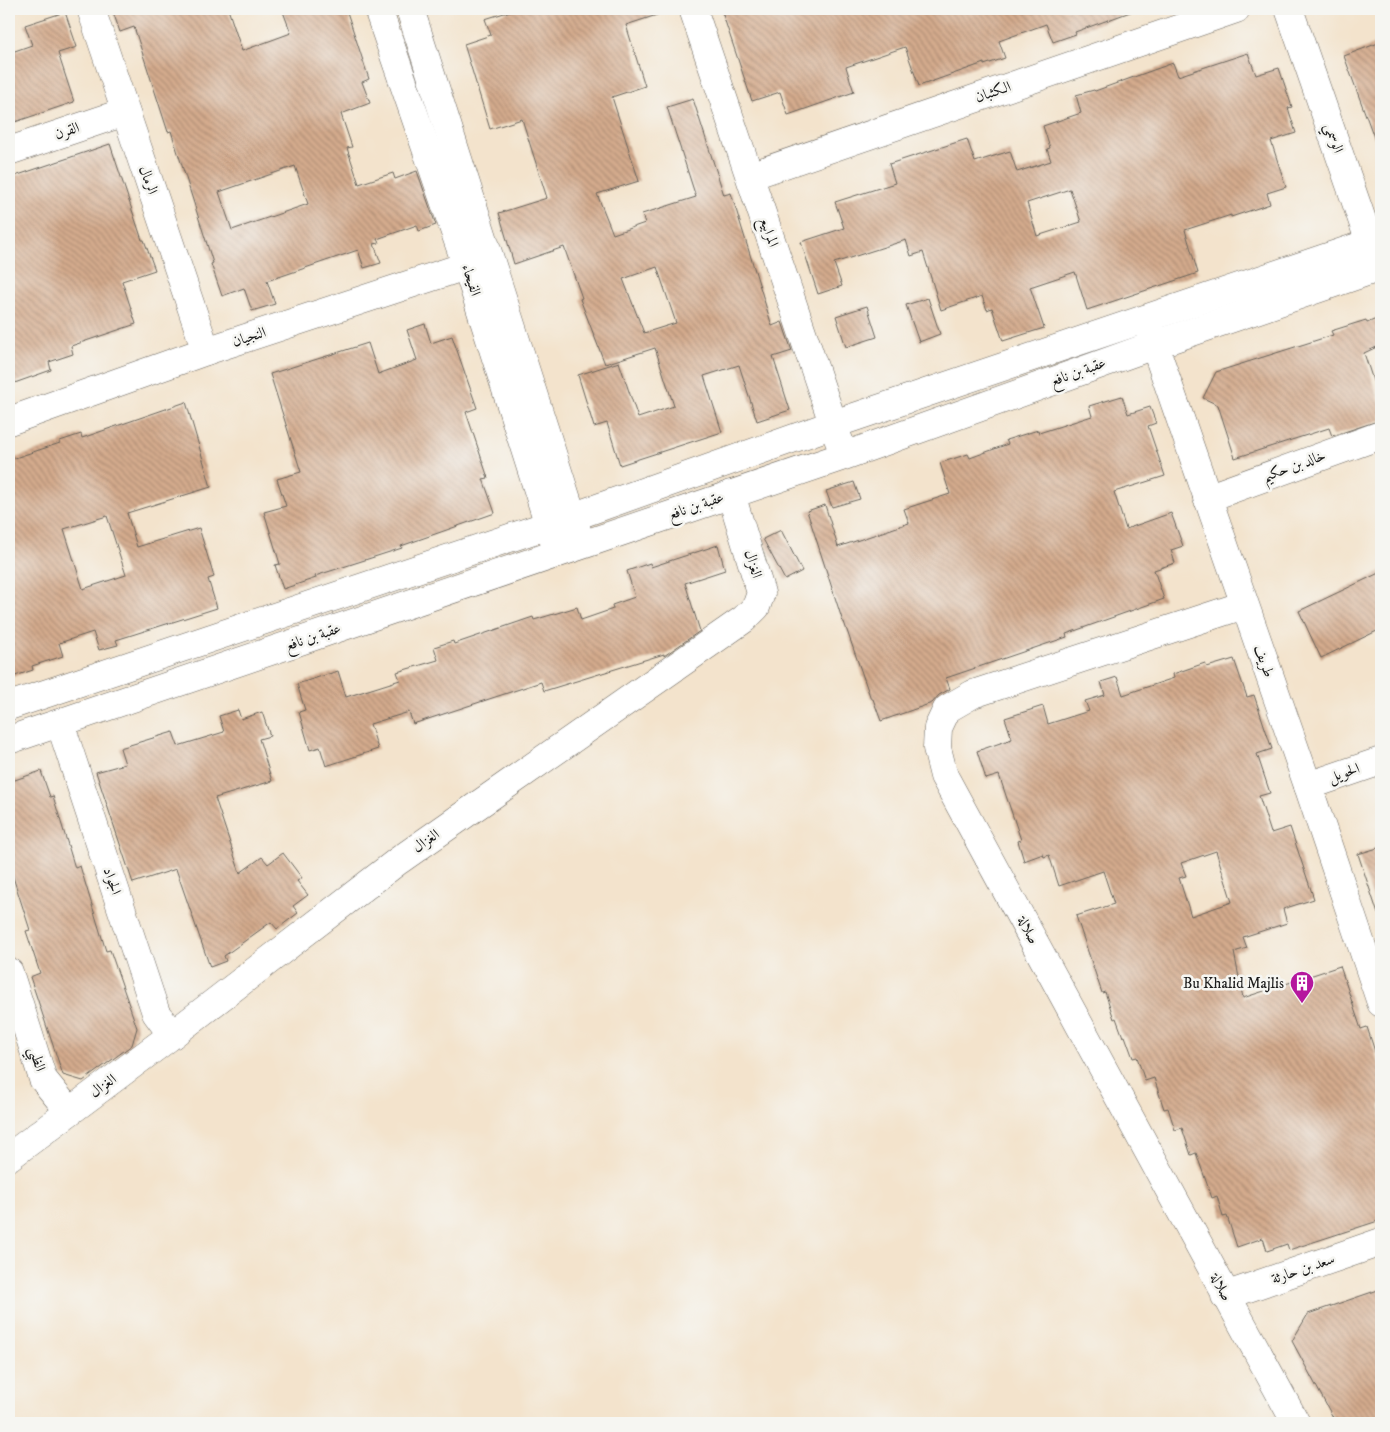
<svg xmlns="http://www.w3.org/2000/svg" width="1390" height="1432" font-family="'IM FELL DW Pica',Amiri,serif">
<defs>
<pattern id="building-back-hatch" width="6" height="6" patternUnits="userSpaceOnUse" patternTransform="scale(1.25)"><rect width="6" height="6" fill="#d4ab8d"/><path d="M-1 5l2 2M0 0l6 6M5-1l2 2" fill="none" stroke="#ab8a72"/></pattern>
</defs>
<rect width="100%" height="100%" fill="#f6f6f2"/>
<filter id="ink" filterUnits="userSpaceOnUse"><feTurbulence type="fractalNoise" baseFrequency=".02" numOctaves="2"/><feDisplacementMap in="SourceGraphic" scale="10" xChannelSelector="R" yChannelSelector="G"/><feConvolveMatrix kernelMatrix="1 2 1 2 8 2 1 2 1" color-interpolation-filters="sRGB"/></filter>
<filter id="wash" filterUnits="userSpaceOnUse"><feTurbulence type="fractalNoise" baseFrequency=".0096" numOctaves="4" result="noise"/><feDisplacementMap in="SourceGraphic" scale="20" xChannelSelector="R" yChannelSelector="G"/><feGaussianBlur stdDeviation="1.12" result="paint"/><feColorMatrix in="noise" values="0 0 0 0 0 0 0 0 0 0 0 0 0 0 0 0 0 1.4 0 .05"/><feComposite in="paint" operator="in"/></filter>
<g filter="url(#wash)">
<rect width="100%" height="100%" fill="#f3e3cc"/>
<g id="blocks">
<g fill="url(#building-back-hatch)" fill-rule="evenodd">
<path d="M112 9H228L242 51 291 33 282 9H346L369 79 362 82 370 103 341 114 352 147 347 148 359 184 393 173 395 179 417 171 436 225 419 231 417 225 377 239 379 243 374 244 381 263 364 268 358 250 267 281 275 304 252 311 244 288 222 296 211 264 213 263 171 131 168 132 134 27 120 32ZM295 166 308 204 232 230 219 192Z"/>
<path d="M517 9H665L666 12 626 25 645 86 612 97 639 181 597 194 613 234 645 223 642 214 696 197 667 107 693 99 724 195 731 193 772 326 782 322 792 351 773 357 790 410 757 421 739 365 704 376 722 432 620 465 607 423 594 427 578 375 619 362 638 418 674 406 655 348 605 364 580 299 582 298 564 247 514 264 499 213 547 198 522 119 490 129 464 44 491 35 485 19ZM657 267 676 323 644 333 623 279Z"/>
<path d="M721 9H1133V11L1075 32 1076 34 1053 42 1046 24 999 41 1005 58 984 65V63L919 86 905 47 846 67 854 92 788 115 780 92 752 101Z"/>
<path d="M65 12 77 47 58 53 74 102 9 124V53L32 45 25 25Z"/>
<path d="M1381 42V150L1379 151 1344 56Z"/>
<path d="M1248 53 1256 75 1279 68 1292 107 1288 108 1296 133 1271 141 1286 187 1267 193 1270 204 1231 217V215L1185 230 1198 273 1087 310 1075 272 1030 287 1044 328 1003 341 992 308 987 310 982 296 941 310 923 252 911 256 906 240 834 263 842 286 818 294 801 242 844 228 835 202 895 183 889 164 967 139 975 162 1010 151 1017 172 1051 161 1047 149 1050 148 1043 126 1081 113 1076 95 1094 90 1095 91 1173 63 1178 76ZM1070 189 1081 222 1037 236 1027 203Z"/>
<path d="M110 144 142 240H144L155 270 122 281 136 324 71 346 73 354 49 362 51 370 9 385V178Z"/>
<path d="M928 298 940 334 919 342 906 305Z"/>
<path d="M867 306 877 337 846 347 836 316Z"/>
<path d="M1381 317V345L1364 353 1381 405V420L1332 436 1329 428 1235 458 1218 405 1203 398 1216 372 1333 335 1331 331 1366 320 1367 323Z"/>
<path d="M425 324 431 343 452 336 477 408 466 412 488 478 483 479 495 513 401 546 402 548 315 576 316 578 283 589 275 565 280 564 264 512 286 506 277 479 301 472 270 374 368 343 378 374 417 360 407 330Z"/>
<path d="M1122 396 1128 414 1150 407 1156 423 1148 426 1165 476 1114 492 1126 529 1171 513 1183 546 1171 550 1175 563 1154 570 1164 599 1066 634 1067 637 946 678 950 689 939 695 932 703 881 721 873 699H871L844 622H843L807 511 825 505 838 547 909 523 904 509 950 494 940 463 968 454 970 458 1008 444 1006 440 1038 430 1039 433 1092 416 1089 406Z"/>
<path d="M186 402 211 487 127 513 137 547 199 528 214 577 208 579 217 608 116 640 118 645 99 650 93 632 59 643 63 656 32 666 33 670 9 678V460L60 443V441L81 434 82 438ZM107 516 126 575 83 589 64 529Z"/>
<path d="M854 482 860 499 832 507 826 491Z"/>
<path d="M781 530 802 571 785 580 763 539Z"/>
<path d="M718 545 725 570 685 583 700 631 664 656V654L544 691 541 682 413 724 409 712 370 724 378 749 326 766 320 747 310 750 299 712 305 710 297 684 338 671 346 697 400 680 397 672 438 660 434 647 453 641 454 644 533 617 534 620 577 607 581 620 613 609 612 605 635 597 627 571 650 563 651 567Z"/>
<path d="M1381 572V629L1321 658 1299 611Z"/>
<path d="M1234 659 1247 697 1254 695 1272 749 1257 754 1270 793 1259 796 1271 833 1290 827 1314 899 1283 909 1287 923 1243 937 1247 948 1234 952 1243 998 1340 966 1361 1029 1367 1027 1381 1070V1220L1289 1250 1287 1244 1267 1251 1263 1238 1237 1247 1227 1216 1223 1217 1217 1196 1212 1198 1196 1153 1191 1155 1182 1128 1175 1130 1168 1108 1164 1109 1154 1078 1145 1081 1137 1057 1133 1058 1125 1036 1123 1037 1116 1018 1114 1019 1105 992 1102 993 1076 916 1114 904 1103 871 1059 886 1049 855 1044 857 1043 854 1024 861 1018 841 1021 840 999 775 986 779 977 751 1012 739 1005 718 1043 706 1048 724 1089 711 1085 701 1105 695 1101 682 1117 677 1123 695 1174 678 1173 674 1205 663 1207 667ZM1216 851 1232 902 1191 916 1179 878 1186 876 1181 863Z"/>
<path d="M238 710 241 719 262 712 270 736 259 739 272 781 215 798 240 873 262 857 268 864 283 853 302 878 297 881 308 895 293 906 298 913 277 929 271 922 224 956 226 961 210 967 176 869 133 883 96 772 125 764 120 748 173 732 178 746 224 732 219 716Z"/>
<path d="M41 771 50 797 53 796 75 868 80 866 106 951 110 950 137 1028 132 1045 83 1081 63 1075 30 977 40 973 26 931 30 930 13 877 9 878V782Z"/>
<path d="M1381 847V914H1378L1358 854Z"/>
<path d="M1381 1289V1423H1336L1292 1341 1308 1314Z"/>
</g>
</g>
</g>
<g filter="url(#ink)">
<use href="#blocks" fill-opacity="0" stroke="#67625a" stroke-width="1"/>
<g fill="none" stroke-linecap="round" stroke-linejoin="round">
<defs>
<g id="minor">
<path d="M91 9 206 351"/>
<path d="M378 9 469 273 554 541"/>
<path d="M410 9 578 534"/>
<path d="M693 9 839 441"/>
<path d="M1289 9 1376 260"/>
<path d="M9 151 125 112"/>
<path d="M750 176 1236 9"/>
<path d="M1149 329 1308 786 1381 1003"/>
<path d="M9 421 206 351 484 260"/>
<path d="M1207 498 1381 435"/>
<path d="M1244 605 973 694 947 709 938 728 937 748 944 776 1296 1423"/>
<path d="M9 706 572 517 834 424 1381 239"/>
<path d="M60 723 156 1013 172 1035"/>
<path d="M9 740 844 456 1154 345 1381 267"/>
<path d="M1308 786 1381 761"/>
<path d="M9 972 43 1079 69 1111"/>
<path d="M9 1157 172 1035 398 861 744 619 756 607 761 593 731 494"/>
<path d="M1225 1296 1381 1242"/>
</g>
</defs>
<use href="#minor" stroke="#67625a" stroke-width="29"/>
<use href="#minor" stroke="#fff" stroke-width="28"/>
</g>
</g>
<defs>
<symbol id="building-pin" viewBox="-11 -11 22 30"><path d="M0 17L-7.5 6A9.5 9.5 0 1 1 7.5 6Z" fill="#b5179e" stroke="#f6f6f2"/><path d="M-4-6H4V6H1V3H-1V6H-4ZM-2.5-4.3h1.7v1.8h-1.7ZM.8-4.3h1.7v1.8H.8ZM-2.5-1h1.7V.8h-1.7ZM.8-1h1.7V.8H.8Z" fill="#fff"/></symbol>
</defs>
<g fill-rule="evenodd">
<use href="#building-pin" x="1288" y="969" width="28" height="38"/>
</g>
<g text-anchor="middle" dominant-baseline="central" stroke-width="5" stroke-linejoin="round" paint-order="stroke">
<g font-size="15" fill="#1c1c1c" stroke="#f6f6f2">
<text transform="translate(993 92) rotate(-19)">الكثبان</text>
<text transform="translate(67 131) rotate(-19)">القرن</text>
<text transform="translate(1334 138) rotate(71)">الوسمي</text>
<text transform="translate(148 180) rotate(71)">الرمال</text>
<text transform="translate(769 232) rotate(71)">المرابيع</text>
<text transform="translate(471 280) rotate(72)">الفيحاء</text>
<text transform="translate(249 337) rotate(-18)">النجيان</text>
<text transform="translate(1078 372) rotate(-20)">عقبة بن نافع</text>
<text transform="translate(1294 466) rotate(-20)">خالد بن حكيم</text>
<text transform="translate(696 506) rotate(-19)">عقبة بن نافع</text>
<text transform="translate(753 564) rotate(73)">الغزال</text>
<text transform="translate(313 637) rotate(-19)">عقبة بن نافع</text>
<text transform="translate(1264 661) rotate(71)">طريف</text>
<text transform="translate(1344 773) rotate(-19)">الحويل</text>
<text transform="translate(426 841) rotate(-35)">الغزال</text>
<text transform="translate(112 881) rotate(71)">الجواد</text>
<text transform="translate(1028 930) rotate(62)">صلالة</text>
<text transform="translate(37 1059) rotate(72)">الظبي</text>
<text transform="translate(103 1086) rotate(-36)">الغزال</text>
<text transform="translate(1303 1269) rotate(-19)">سعد بن حارثة</text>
<text transform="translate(1221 1287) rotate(61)">صلالة</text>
</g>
<g font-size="15" fill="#1c1c1c" stroke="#f6f6f2" text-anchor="end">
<text x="1284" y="983">Bu Khalid Majlis</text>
</g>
</g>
<rect width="1390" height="1432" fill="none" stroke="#f6f6f2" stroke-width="30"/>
</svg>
